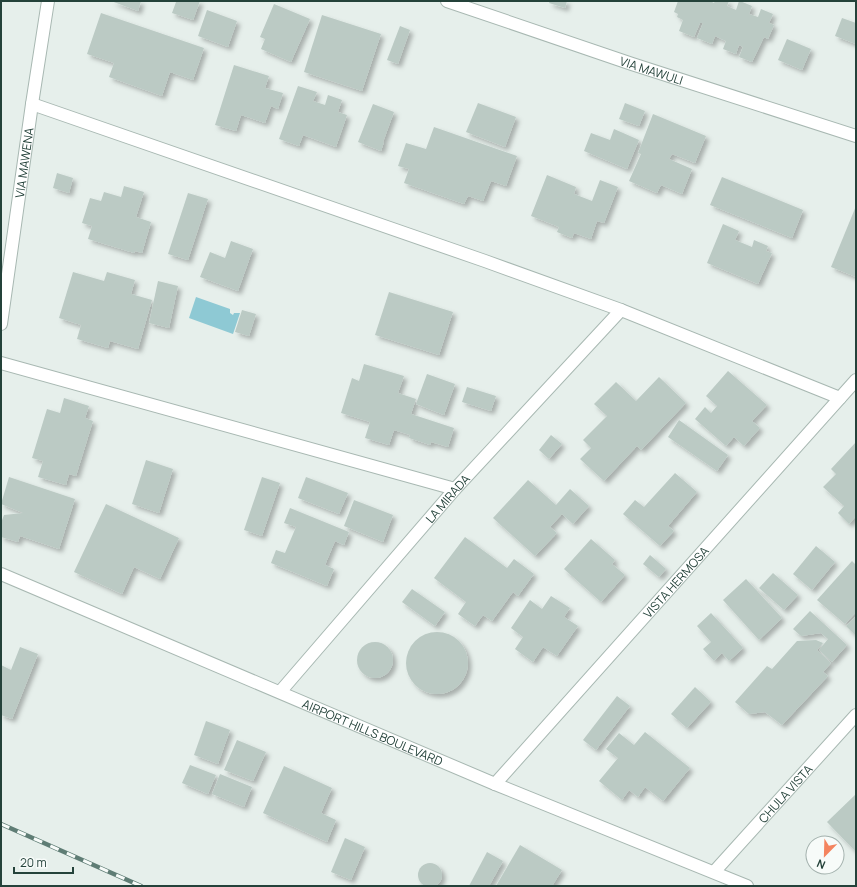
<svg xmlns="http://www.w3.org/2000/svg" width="857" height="887" font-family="Manrope,sans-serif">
<defs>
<filter id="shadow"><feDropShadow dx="3.5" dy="3.5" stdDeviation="2" flood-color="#0004"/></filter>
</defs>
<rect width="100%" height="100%" fill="#e6efeb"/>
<path fill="#8ec9d4" d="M196 297 230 309V313L233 315 234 313H240L233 334 189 318Z"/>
<g fill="#bbcac4" filter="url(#shadow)">
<path d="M111 1H141L138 11Z"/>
<path d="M173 1H200L193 20 172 13 176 2Z"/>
<path d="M550 1H567L565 8 549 3Z"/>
<path d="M678 1H710L714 3 715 1H729L727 6 736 10 739 1H740L752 6 749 14 758 17 761 9 773 14 769 23 774 25 768 39 764 37 752 62 739 57 743 47 739 45 736 54 723 49 726 41 715 36 712 44 697 38 703 23H700L694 37 679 31 683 20 677 17 678 14 674 12Z"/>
<path d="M274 4 310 19 291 62 261 49 265 39 260 37Z"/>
<path d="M207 10 237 21 228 47 198 36Z"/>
<path d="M101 13 204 48 193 80 170 72 162 96 109 77 114 63 87 54Z"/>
<path d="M322 15 381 34 362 91 304 72Z"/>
<path d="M842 18 856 23V44L835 36Z"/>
<path d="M400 26 410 30 398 64 387 60Z"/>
<path d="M787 39 811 49 802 70 778 60Z"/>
<path d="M234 65 269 76 265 88 283 93 278 109 271 106 265 123 241 115 236 131 215 125Z"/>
<path d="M298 86 317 92 313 101 325 105 328 95 342 100 338 112 347 115 336 147 303 135 299 146 279 139Z"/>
<path d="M478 103 516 117 505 147 466 132Z"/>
<path d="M625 103 645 111 639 126 619 119Z"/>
<path d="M373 104 394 112 383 142H384L381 151 358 142Z"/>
<path d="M653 114 706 136 695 163 672 154 669 159 692 169 682 194 661 185 657 193 629 181 641 154 638 153Z"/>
<path d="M434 127 517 156 506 186 491 181 483 201 468 196 464 204 404 183 409 169 398 166 406 143 426 149Z"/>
<path d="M614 129 639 140 627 169 584 151 591 133 610 140Z"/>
<path d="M57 173 73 178 69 193 53 188Z"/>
<path d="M547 175 576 187 574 194 592 201 600 180 618 187 604 223 597 221 591 239 574 233 572 238 557 232 559 227 531 216Z"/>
<path d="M722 177 803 210 792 238 710 205Z"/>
<path d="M124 186 144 192 136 217 151 222 142 253 135 251 134 253 88 239 92 226 82 223 90 198 101 201 104 192 121 197Z"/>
<path d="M188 193 208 199 188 260 168 254Z"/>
<path d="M856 206V277L831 267Z"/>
<path d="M723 224 739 231 735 240 752 247 754 240 768 246 766 251 772 253 758 284 707 263Z"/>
<path d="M231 241 253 249 238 291 200 277 210 252 225 258Z"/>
<path d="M73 272 104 281 107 272 135 280 131 294 152 300 138 349 110 341 108 348 77 339 81 325 59 318Z"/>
<path d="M158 281 178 286 169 328 149 323Z"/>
<path d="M389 292 453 312 439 355 375 335Z"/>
<path d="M242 310 256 314 249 336 235 332Z"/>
<path d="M364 364 404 376 398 393 416 399 411 414 454 428 448 447 431 442 430 445 409 438 410 435 394 430 389 445 365 438 370 422 341 413 352 378 359 381Z"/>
<path d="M728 371 767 405 752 421 760 428 744 446 734 437 726 446 695 419 705 407 711 413 717 406 706 396Z"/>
<path d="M427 374 455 384 444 415 416 404Z"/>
<path d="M659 377 686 403 641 450 637 446 604 481 580 459 591 448 583 440 607 416 594 404 616 382 636 401Z"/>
<path d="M467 387 496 396 491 411 462 402Z"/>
<path d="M64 398 89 406 85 418 93 421 76 476 69 474 66 485 38 477 43 461 32 458 47 409 60 413Z"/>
<path d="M679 420 728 455 717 471 668 437Z"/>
<path d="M551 435 562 444 549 459 539 450Z"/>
<path d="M856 442V516L849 524 838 513 844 506 823 487 836 474 831 469Z"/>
<path d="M146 460 173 469 159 513 132 504Z"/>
<path d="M675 473 697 492 668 526 674 531 660 546 623 514 635 500 644 507Z"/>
<path d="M9 477 75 499 59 549 20 536 18 542 1 537V523L4 515 23 513 1 504Z"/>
<path d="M262 477 280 483 262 536 244 530Z"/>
<path d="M306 477 348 493 339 514 298 498Z"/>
<path d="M528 480 556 505 570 489 589 506 573 524 562 514 550 527 557 533 535 556 493 518Z"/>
<path d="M354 500 393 515 383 542 344 526Z"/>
<path d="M106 504 179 538 160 579 134 567 122 594 74 572Z"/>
<path d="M290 508 349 532 344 545 335 541 325 565 334 569 327 586 271 563 276 550 285 553 296 527 284 523Z"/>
<path d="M465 537 507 568 514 559 534 574 518 596 513 592 492 621 483 615 475 626 458 614 466 602 434 578Z"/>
<path d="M591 539 615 560 612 564 625 575 601 602 564 569Z"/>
<path d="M816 546 835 562 812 590 793 574Z"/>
<path d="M650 555 666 569 659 577 643 564Z"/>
<path d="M852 561 856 565V612L845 624 817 600Z"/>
<path d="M773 573 798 595 784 610 759 588Z"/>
<path d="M746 579 782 618 759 640 723 600Z"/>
<path d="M412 589 445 612 435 626 402 602Z"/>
<path d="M551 596 570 608 564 617 578 626 557 656 543 647 533 662 515 649 523 637 511 628 530 600 542 609Z"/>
<path d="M810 611 847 645 832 662 819 650 828 639 821 633 801 636 793 629Z"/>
<path d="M711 613 743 648 729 661 722 653 714 661 703 649 711 642 697 626Z"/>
<path d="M856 616V636L846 626Z"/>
<circle cx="437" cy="663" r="31"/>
<path d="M816 640 823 643 817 650 831 663 823 672 828 676 782 725 765 712 749 714 735 702 767 666 772 669 797 641Z"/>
<circle cx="375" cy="660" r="18"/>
<path d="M20 647 38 654 12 719 1 715V696L2 692H1V665L11 670Z"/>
<path d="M695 687 711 702 687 728 671 714Z"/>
<path d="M617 696 630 706 596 750 583 740Z"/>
<path d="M206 721 230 730 218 764 194 755Z"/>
<path d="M645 732 690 768 663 801 645 787 638 797 629 790 622 800 599 781 618 758 606 749 619 733 634 745Z"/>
<path d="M237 740 266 752 253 781 224 770Z"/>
<path d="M190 765 216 775 208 794 182 783Z"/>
<path d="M284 766 332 788 321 813 336 820 327 842 263 813Z"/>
<path d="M220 774 252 787 244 807 212 794Z"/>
<path d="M856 794V852L827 822Z"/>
<path d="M345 838 365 847 351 880 331 872Z"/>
<path d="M520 845 562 870 552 886H496Z"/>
<path d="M487 852 503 861 489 886H469Z"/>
<circle cx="430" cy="875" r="12"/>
</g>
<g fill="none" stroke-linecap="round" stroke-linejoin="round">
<defs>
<g id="street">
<path id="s1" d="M447 1 632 64 856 136"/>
<path d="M32 104 485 261 621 310 840 398"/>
<path id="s2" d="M1 324 32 104 48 1"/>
<path d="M1 363 455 489"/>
<path id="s3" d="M1 574 495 784 747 886"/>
<path id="s4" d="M280 692 455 489 621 310"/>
<path id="s5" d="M495 784 856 380"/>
<path id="s6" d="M714 872 856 715"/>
</g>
</defs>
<use href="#street" stroke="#a8b8b2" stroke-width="14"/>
<use href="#street" stroke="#fff" stroke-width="12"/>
<defs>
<path id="rail" d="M1 824 141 886"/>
</defs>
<use href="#rail" stroke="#5f7d75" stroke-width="4.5"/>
<use href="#rail" stroke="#f7fbf9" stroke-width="3" stroke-dasharray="9" stroke-linecap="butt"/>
</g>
<g text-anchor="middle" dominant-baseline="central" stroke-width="3" stroke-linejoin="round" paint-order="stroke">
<g font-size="12" fill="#24423a" stroke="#f7fbf9">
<text stroke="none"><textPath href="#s1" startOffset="216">VIA MAWULI</textPath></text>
<text stroke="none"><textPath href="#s2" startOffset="163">VIA MAWENA</textPath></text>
<text stroke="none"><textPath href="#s4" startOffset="256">LA MIRADA</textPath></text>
<text stroke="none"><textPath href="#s5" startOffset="271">VISTA HERMOSA</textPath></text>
<text stroke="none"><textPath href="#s3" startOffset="404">AIRPORT HILLS BOULEVARD</textPath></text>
<text stroke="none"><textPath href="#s6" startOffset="106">CHULA VISTA</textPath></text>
</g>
</g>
<rect width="857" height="887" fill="none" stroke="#24423a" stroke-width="4"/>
<g transform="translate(825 855) rotate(203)"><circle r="19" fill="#f7fbf9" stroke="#a3b1ad"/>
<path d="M0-3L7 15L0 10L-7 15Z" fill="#f4845f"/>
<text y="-6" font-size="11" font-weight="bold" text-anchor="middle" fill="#24423a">N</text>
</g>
<path d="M14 867v6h59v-6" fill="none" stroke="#24423a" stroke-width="2"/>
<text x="20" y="867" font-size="12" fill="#24423a" stroke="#f7fbf9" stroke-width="3" paint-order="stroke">20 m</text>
</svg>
